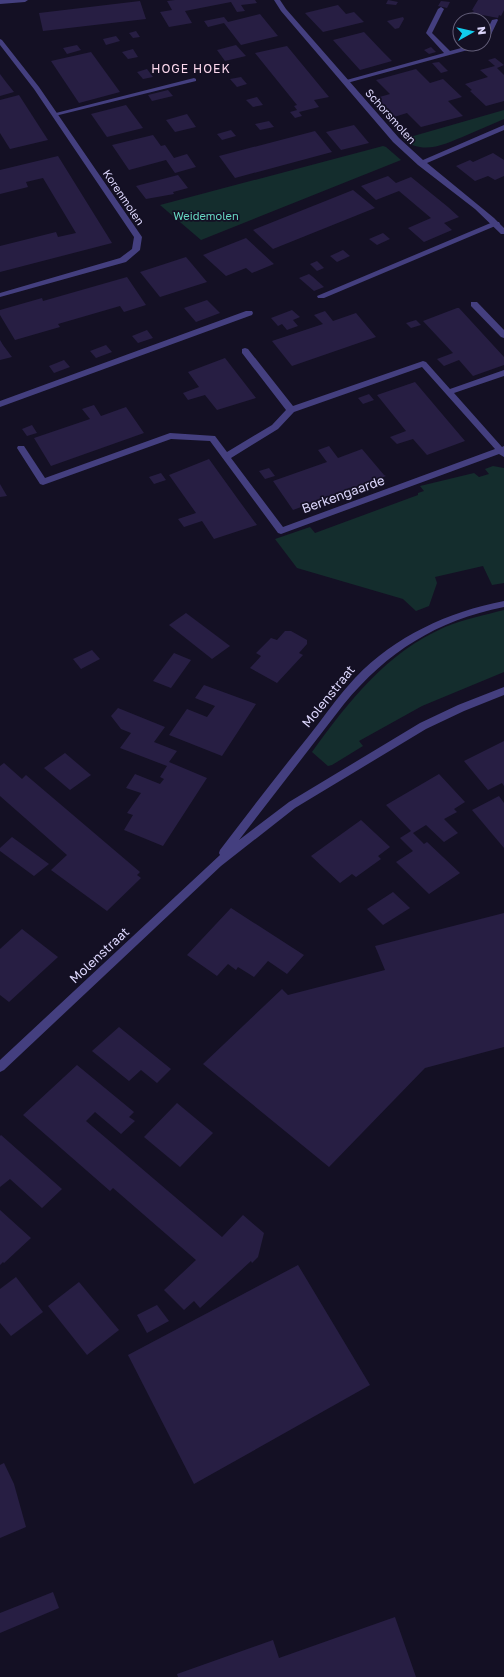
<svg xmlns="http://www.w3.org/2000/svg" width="504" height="1677" font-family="'Golos Text',sans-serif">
<rect width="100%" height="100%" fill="#141024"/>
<g fill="#142d2d">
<path d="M504 110V119C492 124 479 130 467 135 445 144 423 156 403 139Z"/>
<path d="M383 146 386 147 401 160 201 240 160 205Z"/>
<path d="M493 466 504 468V583L492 585 483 566 435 577 437 583 429 606 416 611 403 599 297 568 275 539 310 527 315 533 418 495V493L424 491 420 486 474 473 479 477 489 474 485 469Z"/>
<path d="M504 610V672L422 706 359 741 363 746 332 765 328 766 312 752C349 701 386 653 445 627 464 619 485 615 504 610Z"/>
</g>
<g fill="#271e43">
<path d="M175 0H255L257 3 241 5 245 11 237 12 231 2 185 11 192 23 169 27 160 12 172 10 167 1Z"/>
<path d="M388 0 398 2 396 5 386 4Z"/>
<path d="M478 0H504V10L501 16 499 15 498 18 472 13 474 11 472 10Z"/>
<path d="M140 1 146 19 43 31 39 13Z"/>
<path d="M441 1 450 2 447 8 438 6Z"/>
<path d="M338 5 346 14 354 12 364 22 323 32 305 13Z"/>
<path d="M260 14 278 36 241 45 224 23 208 27 204 21 224 17 228 22Z"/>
<path d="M403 17 404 19 399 28 395 29 387 21Z"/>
<path d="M136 31 140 37 133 38 129 33Z"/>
<path d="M364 32 382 51 392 61 360 70 333 40Z"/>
<path d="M116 36 120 41 106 45 103 39Z"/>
<path d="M77 45 81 50 67 54 63 48Z"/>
<path d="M236 45 246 56 225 61 217 50Z"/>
<path d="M287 46 329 97 314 100 319 107 299 112 302 116 295 118 290 112 297 110 294 106 297 105 255 53Z"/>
<path d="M431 47 436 52 429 54 424 50Z"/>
<path d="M133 49 138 57 128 59 122 52Z"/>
<path d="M91 52 120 92 79 103 51 61Z"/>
<path d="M495 58 504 65 497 68 504 75V101L486 106 470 91 472 90 465 84 488 77 480 70 495 66 488 60Z"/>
<path d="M439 62 448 71 441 73 432 63Z"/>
<path d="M147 69 153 77 143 79 137 72Z"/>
<path d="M416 69 430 83 443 79 462 97 448 101 463 116 421 127 407 113 394 117 376 98 390 94 376 80Z"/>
<path d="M0 74 6 82 14 92 0 96Z"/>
<path d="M241 77 247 84 237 87 230 79Z"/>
<path d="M168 90 173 96 152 101 148 95Z"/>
<path d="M19 95 48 140 10 149 0 133V100Z"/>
<path d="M257 97 263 105 253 107 246 100Z"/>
<path d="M126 105 143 128 107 137 91 114Z"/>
<path d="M187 114 196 127 175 132 166 120Z"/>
<path d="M269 121 274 127 260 130 255 124Z"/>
<path d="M354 125 369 143 341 150 326 132Z"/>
<path d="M231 130 236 136 222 140 217 134Z"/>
<path d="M315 131 332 152 235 178 219 156Z"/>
<path d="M153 135 161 146 165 145 174 158 187 154 196 167 175 173 166 160 129 170 112 145Z"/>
<path d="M493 153 504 160V176L495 180 488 176 475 181 456 166 470 160 473 162Z"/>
<path d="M58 156 112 243 0 272V246L56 232 58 237 76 233 43 178 26 182 28 187 0 194V170Z"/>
<path d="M178 175 188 188 173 192 174 194 146 199 136 186Z"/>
<path d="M388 176 396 183 411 177 448 207 459 217 444 223 452 230 424 242 408 228 431 218 399 191 376 200 361 186Z"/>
<path d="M353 190 375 208 273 249 253 230Z"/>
<path d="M383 233 390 239 377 245 369 239Z"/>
<path d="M246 238 274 264 252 273 246 268 226 276 203 255Z"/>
<path d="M343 250 350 256 337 262 330 256Z"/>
<path d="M186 257 207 282 160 297 140 272Z"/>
<path d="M317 261 324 268 317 271 310 264Z"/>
<path d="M309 274 313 277 324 287 314 291 299 278Z"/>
<path d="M127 277 146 305 124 312 120 306 58 324 60 327 15 340 0 315V310L42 298 43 301Z"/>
<path d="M207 300 220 313 196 322 184 308Z"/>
<path d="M457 308H459L504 357V365L473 376 459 360 444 366 437 359 453 353 423 321Z"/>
<path d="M292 310 300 317 293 320 298 326 287 330 282 324 278 326 271 318Z"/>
<path d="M325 311 333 321 356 313 376 337 292 366 272 341 323 324 314 315Z"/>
<path d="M416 320 421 325 411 328 406 323Z"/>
<path d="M147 330 153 338 138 343 132 336Z"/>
<path d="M0 340 3 345 12 357 0 360Z"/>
<path d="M106 345 112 352 96 358 90 351Z"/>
<path d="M225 358 256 398 217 410 205 395 188 400 183 393 199 387 188 372Z"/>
<path d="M64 360 70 367 54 373 49 366Z"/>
<path d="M415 382 448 421 465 441 427 455 413 439 397 444 390 437 406 431 377 395Z"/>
<path d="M369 394 374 400 363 404 358 398Z"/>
<path d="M94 405 101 416 126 407 144 433 51 466 34 438 90 419 82 409Z"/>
<path d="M32 425 37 433 27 436 22 429Z"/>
<path d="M329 446 338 458 362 449 384 475 386 476 293 510 273 481 327 462 318 450Z"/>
<path d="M209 459 240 502 257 525 214 539 202 521 184 527 178 519 196 513 169 475Z"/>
<path d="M269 468 275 476 265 479 259 471Z"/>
<path d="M161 473 166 480 154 484 149 477Z"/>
<path d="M0 484 7 496 0 497Z"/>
<path d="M186 613 230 646 212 659 169 625Z"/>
<path d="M285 631H291L307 640V644L299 653 303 655 277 683 250 668 261 656 256 653 271 638 277 640Z"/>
<path d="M92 650 100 659 81 669 73 659Z"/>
<path d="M174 653 191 660 171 688 153 681Z"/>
<path d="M204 685 256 704 222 756 169 735 187 709 207 717 215 706 195 698Z"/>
<path d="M118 708 165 727 154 742 177 751 169 762 207 778 163 846 124 830 133 815 127 813 141 793 126 788 135 774 160 784 164 779 160 777 167 766 120 748 131 733 121 729 111 716Z"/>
<path d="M504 741V786L502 783 488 790 464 761Z"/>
<path d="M65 753 91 775 70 790 44 768Z"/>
<path d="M4 763 22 779 26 775 140 872 137 875 141 878 107 911 51 870 67 855 0 796V766Z"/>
<path d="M439 774 465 802 454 809 457 812 444 819 458 833 444 842 426 825 413 833 424 844 427 842 460 873 429 894 396 862 413 851 400 838 411 831 386 805Z"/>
<path d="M499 796 504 803V848L472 810Z"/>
<path d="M361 820 390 847 378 856 381 859 356 877 352 874 340 883 311 856Z"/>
<path d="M12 837 49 864 34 876 0 851V848Z"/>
<path d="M393 892 410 908 383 925 367 909Z"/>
<path d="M231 908 293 948 304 955 287 974 268 961 254 977 238 967 236 970 228 964 217 976 187 955Z"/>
<path d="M504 913V1047L425 1068 329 1167 203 1064 282 989 288 995 385 970 375 946Z"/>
<path d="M22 929 58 957 9 1002 0 995V949Z"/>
<path d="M119 1027 171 1069 157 1083 141 1070 129 1081 92 1051Z"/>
<path d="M77 1065 134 1112 129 1117 135 1121 121 1134 95 1112 86 1121 222 1237 243 1215 264 1233 258 1257 252 1263 251 1261 200 1308 194 1301 184 1310 164 1290 196 1260 113 1188 110 1191 23 1115Z"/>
<path d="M177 1103 213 1133 180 1167 144 1137Z"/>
<path d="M1 1135 62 1189 42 1208 10 1179 0 1187V1136Z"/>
<path d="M0 1210 31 1238 4 1263 3 1262 0 1265Z"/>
<path d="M298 1265 370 1385 194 1484 128 1355Z"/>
<path d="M16 1277 43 1312 11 1336 0 1323V1289Z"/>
<path d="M79 1282 119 1330 87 1355 48 1306Z"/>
<path d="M157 1305 169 1321 147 1333 137 1315Z"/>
<path d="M4 1463 14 1484 26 1527 0 1538V1465Z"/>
<path d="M53 1592 59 1608 0 1633V1613Z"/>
<path d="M395 1617 416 1677H178L177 1674 273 1640 279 1658Z"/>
</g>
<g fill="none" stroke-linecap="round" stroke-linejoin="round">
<g fill="#443f7f" fill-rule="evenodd">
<path d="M441 7 444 9 432 33 450 51 476 44H484V37L492 20 497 19 498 20 486 45 347 83H343V81L444 53 426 33 438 9Z"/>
<path d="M194 78 196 79V81L55 116 52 114Z"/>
<path d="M493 222H499L500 224 324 298H318L317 296Z"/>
<path d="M246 311H252L253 313 252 315 0 407V401Z"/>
</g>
<g fill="#443f7f" fill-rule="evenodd">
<path d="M0 0H28L25 2 0 4Z"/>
<path d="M274 0H280L286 9 399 138 423 160 504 125V130L427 163 494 218 504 228V234H501L475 209 418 165 393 142 281 11Z"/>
<path d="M0 39 2 40 39 87 142 237 140 250 126 262 0 297V293L120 258 132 249 134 237 34 89 0 45Z"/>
<path d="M471 302H477L504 330V338L501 337 471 306Z"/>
<path d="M245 348 248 349 293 406 423 361 426 362 450 389 504 370V376L454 393 502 447 504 446V457L499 454 281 534 278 533 210 441 171 439 43 485 40 484 17 448 18 446H24L45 478 170 433 215 436 227 452 272 425 286 410 242 353V349ZM422 367 495 449 283 527 231 458 278 429 294 412Z"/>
<path d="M504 601V607C436 621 388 651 344 704L239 840 289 802 420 723 458 705 504 687V695L464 711 426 729 295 808 221 866 4 1070 0 1072V1060L220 855 219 853 220 850C249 812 278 774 308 737 324 717 338 696 355 678 395 636 448 612 504 601Z"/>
</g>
</g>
<g text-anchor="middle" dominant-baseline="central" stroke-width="3.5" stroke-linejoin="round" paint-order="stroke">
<g font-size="11" fill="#dcd6fc" stroke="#141024">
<text transform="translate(391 116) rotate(48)">Schorsmolen</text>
<text transform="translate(124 197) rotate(56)">Korenmolen</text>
</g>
<g font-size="11" fill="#66d7c1" stroke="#141024">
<text x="206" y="215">Weidemolen</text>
</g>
<g font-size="12" letter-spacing="1" fill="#fcd8ed" stroke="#141024">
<text x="191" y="68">HOGE HOEK</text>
</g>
<g font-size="13" fill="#dcd6fc" stroke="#141024">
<text transform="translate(343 494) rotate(-20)">Berkengaarde</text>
<text transform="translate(328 696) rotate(-51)">Molenstraat</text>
<text transform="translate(99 955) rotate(-43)">Molenstraat</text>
</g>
</g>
<g transform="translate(472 32) rotate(82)"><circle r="19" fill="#141024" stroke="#645f7a"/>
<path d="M0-3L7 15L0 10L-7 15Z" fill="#11cced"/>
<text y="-6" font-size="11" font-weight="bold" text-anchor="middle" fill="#dcd6fc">N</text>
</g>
</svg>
